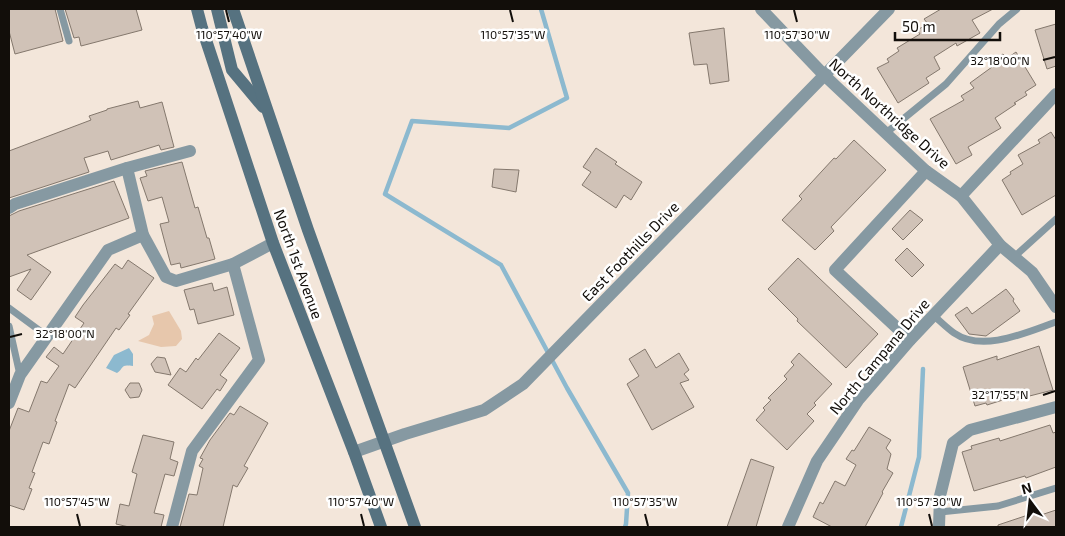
<svg xmlns="http://www.w3.org/2000/svg" width="1065" height="536" font-family="'Exo 2',sans-serif">
<rect width="100%" height="100%" fill="#f3e6da"/>
<path fill="#e7c7ac" d="M169 311 181 331 182 339 176 346 161 347 138 341 149 335 154 324 152 316Z"/>
<path fill="#8cb9cf" d="M129 348 133 354V366C120 364 125 367 117 373L106 368 114 355Z"/>
<g fill="none" stroke-linecap="round" stroke-linejoin="round">
<g stroke="#8cb9cf" stroke-width="4.5">
<path d="M541 9 567 98 509 128 412 121 385 194 501 265 567 388 628 493 626 524 625 527"/>
<path d="M901 527 919 457 923 369"/>
</g>
</g>
<g fill="#d0c2b7" stroke="#84786d">
<path d="M9 9H55L63 41 15 54 9 31Z"/>
<path d="M65 9H136L142 30 81 46 79 37 74 38Z"/>
<path d="M941 9H993L972 20 980 33 957 46 956 43 934 57 940 69 926 78 929 83 898 103 877 68 889 62 887 59 899 51 897 48 920 34 917 30 928 24 924 19Z"/>
<path d="M1056 24V66L1047 69 1035 30Z"/>
<path d="M724 28 729 81 710 84 707 64 694 65 689 33Z"/>
<path d="M1016 52 1036 85 1025 92 1027 95 1014 103 1016 104 995 118 1001 128 968 147 972 155 956 164 930 119 964 100 961 96 974 88 970 83 992 67 989 63 1003 54 1006 59Z"/>
<path d="M138 101 140 108 162 102 174 147 161 150 159 145 111 160 108 151 84 158 89 172 9 198V151L91 120 89 116 107 110V109Z"/>
<path d="M1051 132 1056 140V195L1022 215 1002 180 1011 174 1010 172 1023 164 1018 155 1040 143 1038 140Z"/>
<path d="M854 140 886 170 831 227 834 231 815 250 782 220 802 199 799 196 834 158 836 159Z"/>
<path d="M596 148 617 162 615 164 642 182 631 200 624 195 616 208 582 185 591 172 583 167Z"/>
<path d="M182 162 195 208 198 207 207 238H209L215 259 181 268 180 263 171 265 165 243 160 224 169 222 162 197 148 201 140 178 147 176 145 171Z"/>
<path d="M494 169 519 170 516 192 492 187Z"/>
<path d="M114 181 129 218 27 255 51 272 31 300 17 290 31 269 9 277V216L19 211Z"/>
<path d="M910 210 923 220 903 240 892 229Z"/>
<path d="M907 248 924 265 912 277 895 260Z"/>
<path d="M798 258 878 334 846 368 797 321 798 319 768 289Z"/>
<path d="M128 260 154 278 128 314 130 315 119 330 116 328 75 388 69 384 55 421 57 422 49 444 43 442 32 472 35 473 29 488 32 489 24 510 9 505V431L18 408 29 412 41 381 47 383 59 366 46 357 54 347 63 354 84 323 75 317 83 305 115 264 122 269Z"/>
<path d="M212 283 214 291 227 287 234 315 198 324 194 309 190 310 184 290Z"/>
<path d="M1006 289 1014 299 1013 301 1020 311 986 336 969 334 955 315 967 307 972 314Z"/>
<path d="M219 333 240 348 220 375 227 380 220 391 217 389 202 409 168 385 180 368 186 372 196 358 198 360Z"/>
<path d="M1039 346 1053 390 1010 401 1009 398 987 405 986 403 975 406 963 367 997 356V360Z"/>
<path d="M645 349 656 368 679 353 689 370 684 374 689 380 680 383 694 407 652 430 627 384 639 376 629 359Z"/>
<path d="M799 353 832 384 814 403 816 405 807 414 814 421 787 450 756 420 765 410 763 408 771 400 768 398 787 379 784 376 794 365 791 362Z"/>
<path d="M157 357 165 358 171 375 155 372 151 364Z"/>
<path d="M130 383H139L142 390 139 397 130 398 125 390Z"/>
<path d="M240 406 268 423 244 466 248 468 237 487 233 485 223 527H180L189 494 197 495 203 468 199 466 203 459 200 458 210 440 230 413 234 415Z"/>
<path d="M1050 425 1053 433 1056 432V467L1026 478 1025 476 974 491 962 452 972 449 971 446 999 438 1000 441Z"/>
<path d="M869 427 891 440 886 448 891 454 887 469 893 473 882 492 883 493 865 527H832L813 517 820 502 823 504 835 481 845 486 856 465 846 459 852 450 854 451Z"/>
<path d="M143 435 174 442 170 459 178 462 174 476 165 474 154 513 164 515 161 527H129L116 524 120 504 129 506 137 474 132 472Z"/>
<path d="M751 459 774 467 756 527H727Z"/>
<path d="M1056 510V527H998V525L1037 512 1038 516Z"/>
</g>
<g fill="none" stroke-linecap="round" stroke-linejoin="round">
<g stroke="#8699a2" stroke-width="7">
<path d="M60 9 69 41"/>
<path d="M886 133 946 84 999 24 1017 9"/>
<path d="M1014 257 1056 219"/>
<path d="M9 308 47 336"/>
<path d="M933 315C940 321 947 328 954 333 983 353 1027 332 1056 322"/>
<path d="M9 326 20 375"/>
<path d="M940 512 998 506 1056 488"/>
</g>
<g stroke="#8699a2" stroke-width="12">
<path d="M761 9 824 75 926 171 961 196 1000 245 1032 272 1056 307"/>
<path d="M127 168 143 235 166 277 176 281 233 264 273 243"/>
<path d="M961 196 1056 94"/>
<path d="M9 208 15 204 127 168 190 151"/>
<path d="M910 340 835 270 926 171"/>
<path d="M9 403 20 375 108 250 143 235"/>
<path d="M354 452 405 434 484 410 523 384 889 9"/>
<path d="M172 527 192 451 259 360 233 264"/>
<path d="M788 527 817 461 859 399 910 340 1000 245"/>
<path d="M939 527 940 496 953 443 970 430 1056 407"/>
</g>
<g stroke="#567280" stroke-width="12">
<path d="M197 9 202 28 273 243 354 452 381 527"/>
<path d="M217 9 232 70 263 107"/>
<path d="M233 9 308 230 415 527"/>
</g>
</g>
<path fill="none" stroke="#120e0a" stroke-width="2" d="M226 10 229 22M510 10 513 22M794 10 797 22M1043 60 1055 57M10 337 22 334M1043 395 1055 391M77 514 80 526M361 514 364 526M645 514 648 526M929 514 932 526"/>
<g text-anchor="middle" dominant-baseline="central" stroke-width="5" stroke-linejoin="round" paint-order="stroke">
<g font-size="15" fill="#120e0a" stroke="#fff">
<text transform="translate(890 113) rotate(42)">North Northridge Drive</text>
<text transform="translate(630 251) rotate(-46)">East Foothills Drive</text>
<text transform="translate(299 264) rotate(70)">North 1st Avenue</text>
<text transform="translate(879 356) rotate(-50)">North Campana Drive</text>
</g>
</g>
<g font-size="12" text-anchor="middle" fill="#120e0a" stroke="#fff" stroke-width="5" stroke-linejoin="round" paint-order="stroke">
<text x="229" y="39">110°57'40"W</text>
<text x="513" y="39">110°57'35"W</text>
<text x="797" y="39">110°57'30"W</text>
<text x="1000" y="65">32°18'00"N</text>
<text x="65" y="338">32°18'00"N</text>
<text x="1000" y="399">32°17'55"N</text>
<text x="77" y="506">110°57'45"W</text>
<text x="361" y="506">110°57'40"W</text>
<text x="645" y="506">110°57'35"W</text>
<text x="929" y="506">110°57'30"W</text>
</g>
<rect width="1065" height="536" fill="none" stroke="#120e0a" stroke-width="20"/>
<g transform="translate(1030 501) rotate(345)" stroke="#ffffff" stroke-width="4" paint-order="stroke">
<path d="M0-4L9 19L0 12L-9 19Z" fill="#120e0a"/>
<text y="-8" font-size="14" font-weight="bold" text-anchor="middle" fill="#120e0a">N</text>
</g>
<path d="M895 32v8h105v-8" fill="none" stroke="#120e0a" stroke-width="2.5"/>
<text x="902" y="32" font-size="15" fill="#120e0a" stroke="#ffffff" stroke-width="4" paint-order="stroke">50 m</text>
</svg>
